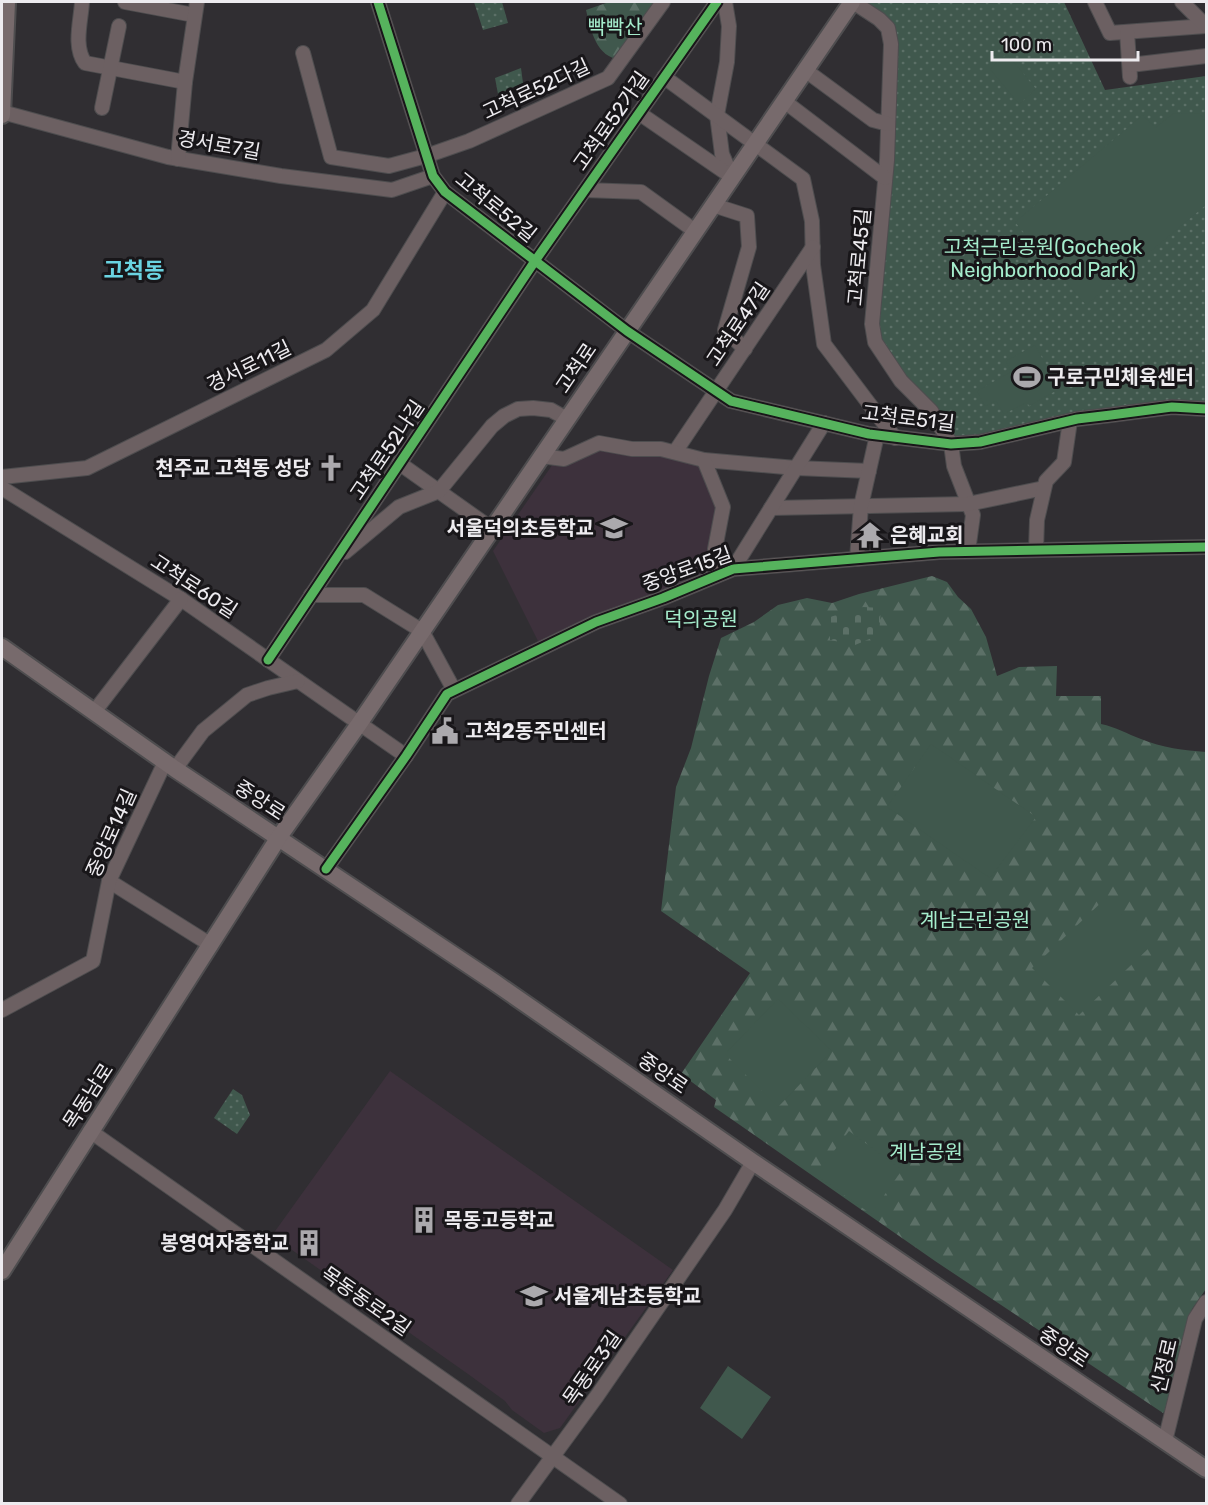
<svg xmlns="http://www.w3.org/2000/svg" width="1208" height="1505" font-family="Rubik,'Noto Sans KR',sans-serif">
<defs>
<pattern id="green-dots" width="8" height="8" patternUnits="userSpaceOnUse" patternTransform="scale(1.5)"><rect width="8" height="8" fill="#40584d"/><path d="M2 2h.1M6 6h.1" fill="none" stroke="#5c7067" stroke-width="1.8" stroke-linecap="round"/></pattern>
<pattern id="forest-firs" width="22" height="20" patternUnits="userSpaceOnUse" patternTransform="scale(1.5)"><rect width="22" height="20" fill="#40584d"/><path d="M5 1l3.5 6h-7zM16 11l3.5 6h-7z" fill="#5c7067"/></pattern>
<pattern id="cemetery-stones" width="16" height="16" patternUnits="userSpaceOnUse" patternTransform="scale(1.5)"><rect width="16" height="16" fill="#40584d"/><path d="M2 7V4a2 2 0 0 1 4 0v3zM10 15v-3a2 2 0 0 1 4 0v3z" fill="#5c7067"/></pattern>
</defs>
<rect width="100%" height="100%" fill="#302e32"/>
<g fill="#3d313c">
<path d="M599 443 704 460 723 507 715 549 725 572 542 649 493 551 557 458Z"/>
<path d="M390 1071 673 1270 560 1428 544 1433 512 1410 505 1401 468 1374 275 1238 273 1234Z"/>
</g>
<g fill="url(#green-dots)">
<path d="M474 2H502L508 23 483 30Z"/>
<path d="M853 2H1064L1105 90 1206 76V409L1194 408 951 444 875 342 888 28Z"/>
<path d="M521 68 523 83 498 94 495 78Z"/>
<path d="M233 1089 242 1095 250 1115 237 1134 214 1118Z"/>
</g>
<g fill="url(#forest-firs)">
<path d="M609 2H663L621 60C596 57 591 31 586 10Z"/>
<path d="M932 576 947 582 958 597 971 609 986 637 997 676 1019 667 1057 666 1056 696H1101V724C1116 727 1127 734 1141 739 1162 748 1184 750 1206 752V1289L1192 1309 1167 1410 1163 1413 935 1261 714 1107 716 1100 681 1074 750 973 661 911 676 787 691 748 709 676 721 638 754 622 778 605 807 598 832 603 859 594Z"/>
</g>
<path fill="url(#cemetery-stones)" d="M863 607 881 608 879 635 855 645 830 640V617Z"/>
<g fill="#40584d">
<path d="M1007 54 1036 89 1019 104 990 69Z"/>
<path d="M1174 113 1200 114 1206 122V205L1086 305 1015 222 1143 115 1155 128Z"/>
<path d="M1035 345 1059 389 1029 406 1027 402 1004 414 996 401 985 406 977 391 1011 372 1006 361Z"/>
<path d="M931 744 1036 817 990 878 887 807Z"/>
<path d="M1106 898 1151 946 1079 1015 1032 968Z"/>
<path d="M778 999 832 1051 778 1107 725 1054Z"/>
<path d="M849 1131 902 1170 871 1214 816 1175Z"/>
<path d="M728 1366 771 1397 742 1439 700 1408Z"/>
</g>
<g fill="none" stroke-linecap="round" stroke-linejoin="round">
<defs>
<g id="minor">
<path d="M82 2C81 21 73 46 85 63L185 82"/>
<path d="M125 2 194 15"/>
<path d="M378 2 433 176 445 192 627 331 731 401 869 434 951 444 980 442 1077 419 1111 415 1172 407 1206 409"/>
<path d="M725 2 729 26 727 62 717 115 722 154 732 177"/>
<path d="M853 2 879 19 888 28 891 44 887 160 872 324 875 342 901 381 931 411 951 444 954 466 973 515 968 551"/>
<path d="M1095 2 1110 33 1206 26"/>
<path d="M1182 2 1206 26"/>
<path d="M1127 32 1130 77"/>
<path d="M303 53 331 157 389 166 426 156 469 141 608 78 663 2"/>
<path d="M1130 65 1206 56"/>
<path d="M805 70 873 120 888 124"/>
<path d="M664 77 803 179 812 221 813 265 824 344 895 438"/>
<path d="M784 101 885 178"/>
<path d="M102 108 119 26"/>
<path d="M2 112 168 157 281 176 392 190 433 176"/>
<path d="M639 113 732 177"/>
<path d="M178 159 185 82 197 2"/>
<path d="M585 190 641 192 695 231"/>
<path d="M713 205 747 216 749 247 725 330 745 349"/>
<path d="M675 452 813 247"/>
<path d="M541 456 564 459 599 443 632 449H661L704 460 796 468 869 471"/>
<path d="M704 460 723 507 715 549 725 572"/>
<path d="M399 463 492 529"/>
<path d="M2 477 87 468 326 350 373 310 445 192"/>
<path d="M2 488 181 599 406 756"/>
<path d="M771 508 968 504 1044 488"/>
<path d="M1036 550 1037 520 1046 481 1064 462 1070 421"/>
<path d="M345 552 399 507 439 491 492 426 504 416 518 409 533 408 551 410 567 419"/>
<path d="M857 559 861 506 877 435"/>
<path d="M733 569 824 423"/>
<path d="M311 595H364L422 631 454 690"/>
<path d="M268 660 535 261 717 2"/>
<path d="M94 712 181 599"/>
<path d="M175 769 203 731 247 695 268 688 298 681"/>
<path d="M326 869 406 756 447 694 596 622 663 598 733 569 939 552 1206 547"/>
<path d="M109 881 211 945"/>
<path d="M2 1010 93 961 109 881 165 762"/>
<path d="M90 1131 620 1504"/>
<path d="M1165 1441 1195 1319 1206 1302"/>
<path d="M518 1504 597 1396 725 1210 753 1162"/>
</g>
<g id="major">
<path d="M2 115 7 2"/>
<path d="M2 647 175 769 494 982 753 1162 1206 1469"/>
<path d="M2 1271 279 837 359 724 852 2"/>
</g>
</defs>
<use href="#minor" stroke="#4e4d4f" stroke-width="16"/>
<use href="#major" stroke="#4e4d4f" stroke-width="20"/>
<use href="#minor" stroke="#6c6062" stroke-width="14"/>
<use href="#major" stroke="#776a6c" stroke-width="16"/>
<defs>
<g id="cycleway">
<path d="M378 2 433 176 445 192 627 331 731 401 869 434 951 444 980 442 1077 419 1111 415 1172 407 1206 409"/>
<path d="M268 660 535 261 717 2"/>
<path d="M326 869 406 756 447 694 596 622 663 598 733 569 939 552 1206 547"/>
</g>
</defs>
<use href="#cycleway" stroke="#181619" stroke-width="13"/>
<use href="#cycleway" stroke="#56b35d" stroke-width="9"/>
</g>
<defs>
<symbol id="stadium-bare" viewBox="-9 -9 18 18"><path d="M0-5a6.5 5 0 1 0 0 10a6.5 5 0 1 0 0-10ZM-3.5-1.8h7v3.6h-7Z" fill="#aba9ad" stroke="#181619" stroke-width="2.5" paint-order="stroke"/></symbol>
<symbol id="church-bare" viewBox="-9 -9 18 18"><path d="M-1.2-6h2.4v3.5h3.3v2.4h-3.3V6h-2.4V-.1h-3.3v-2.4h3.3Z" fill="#aba9ad" stroke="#181619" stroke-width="2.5" paint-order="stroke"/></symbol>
<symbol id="school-bare" viewBox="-9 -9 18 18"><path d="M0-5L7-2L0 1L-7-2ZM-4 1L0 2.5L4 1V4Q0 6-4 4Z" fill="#aba9ad" stroke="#181619" stroke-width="2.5" paint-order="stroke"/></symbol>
<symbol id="temple-bare" viewBox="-9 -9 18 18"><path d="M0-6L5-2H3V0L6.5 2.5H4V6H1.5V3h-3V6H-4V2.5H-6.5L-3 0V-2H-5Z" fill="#aba9ad" stroke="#181619" stroke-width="2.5" paint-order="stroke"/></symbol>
<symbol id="civic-bare" viewBox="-9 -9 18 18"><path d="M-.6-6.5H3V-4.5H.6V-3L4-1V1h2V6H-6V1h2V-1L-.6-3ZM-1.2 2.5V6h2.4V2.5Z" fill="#aba9ad" stroke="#181619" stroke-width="2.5" paint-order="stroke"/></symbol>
<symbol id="building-bare" viewBox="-9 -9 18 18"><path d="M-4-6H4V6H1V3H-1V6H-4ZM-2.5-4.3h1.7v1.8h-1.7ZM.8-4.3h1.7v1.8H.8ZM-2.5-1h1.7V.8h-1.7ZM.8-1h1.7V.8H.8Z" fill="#aba9ad" stroke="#181619" stroke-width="2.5" paint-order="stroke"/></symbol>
</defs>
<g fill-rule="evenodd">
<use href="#stadium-bare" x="1008" y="358" width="38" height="38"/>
<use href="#church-bare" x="312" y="449" width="38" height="38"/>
<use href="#school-bare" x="595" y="509" width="38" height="38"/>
<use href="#temple-bare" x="851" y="516" width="38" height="38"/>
<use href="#civic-bare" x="426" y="712" width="38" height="38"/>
<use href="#building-bare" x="405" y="1201" width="38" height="38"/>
<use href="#building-bare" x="290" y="1224" width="38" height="38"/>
<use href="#school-bare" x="515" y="1277" width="38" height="38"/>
</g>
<g text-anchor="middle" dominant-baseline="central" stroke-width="6" stroke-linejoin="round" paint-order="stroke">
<g font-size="20" fill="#a5eccc" stroke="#181619">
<text x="615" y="27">빡빡산</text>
<text x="1043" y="247">고척근린공원(Gocheok<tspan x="1043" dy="23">Neighborhood Park)</tspan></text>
<text x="701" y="619">덕의공원</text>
<text x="975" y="920">계남근린공원</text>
<text x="926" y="1152">계남공원</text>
</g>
<g font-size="20" fill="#edebef" stroke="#181619">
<text transform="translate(536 89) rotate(-25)">고척로52다길</text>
<text transform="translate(611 121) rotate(-55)">고척로52가길</text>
<text transform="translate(219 145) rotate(10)">경서로7길</text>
<text transform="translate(496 207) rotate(39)">고척로52길</text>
<text transform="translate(859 257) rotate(-85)">고척로45길</text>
<text transform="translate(738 324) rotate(-56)">고척로47길</text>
<text transform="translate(249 366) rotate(-26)">경서로11길</text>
<text transform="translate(576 368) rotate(-56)">고척로</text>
<text transform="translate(908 418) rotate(7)">고척로51길</text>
<text transform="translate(387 450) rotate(-56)">고척로52나길</text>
<text transform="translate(687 569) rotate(-20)">중앙로15길</text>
<text transform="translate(194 586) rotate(33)">고척로60길</text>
<text transform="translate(260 800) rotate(33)">중앙로</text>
<text transform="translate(111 833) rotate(-66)">중앙로14길</text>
<text transform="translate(663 1073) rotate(35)">중앙로</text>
<text transform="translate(88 1096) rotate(-57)">목동남로</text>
<text transform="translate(366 1301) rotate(35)">목동동로2길</text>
<text transform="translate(1064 1347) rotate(34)">중앙로</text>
<text transform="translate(1164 1366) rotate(-77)">신정로</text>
<text transform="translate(592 1368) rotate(-55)">목동로3길</text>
</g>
<g font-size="20" font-weight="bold" fill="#edebef" stroke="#181619" text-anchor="start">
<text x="1047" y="377">구로구민체육센터</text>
<text x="311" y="468" text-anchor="end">천주교 고척동 성당</text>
<text x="594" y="528" text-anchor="end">서울덕의초등학교</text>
<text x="890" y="535">은혜교회</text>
<text x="465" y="731">고척2동주민센터</text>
<text x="444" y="1220">목동고등학교</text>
<text x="289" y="1243" text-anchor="end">봉영여자중학교</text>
<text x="554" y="1296">서울계남초등학교</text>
</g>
<g font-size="22" font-weight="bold" fill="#6ad4e2" stroke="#181619">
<text x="134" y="270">고척동</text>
</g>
</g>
<rect width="1208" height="1505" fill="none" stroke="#edebef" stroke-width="6"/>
<path d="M992 51v9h146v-9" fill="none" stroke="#edebef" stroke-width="3"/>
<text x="1001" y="51" font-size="18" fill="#edebef" stroke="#181619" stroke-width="4.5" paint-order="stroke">100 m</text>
</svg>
